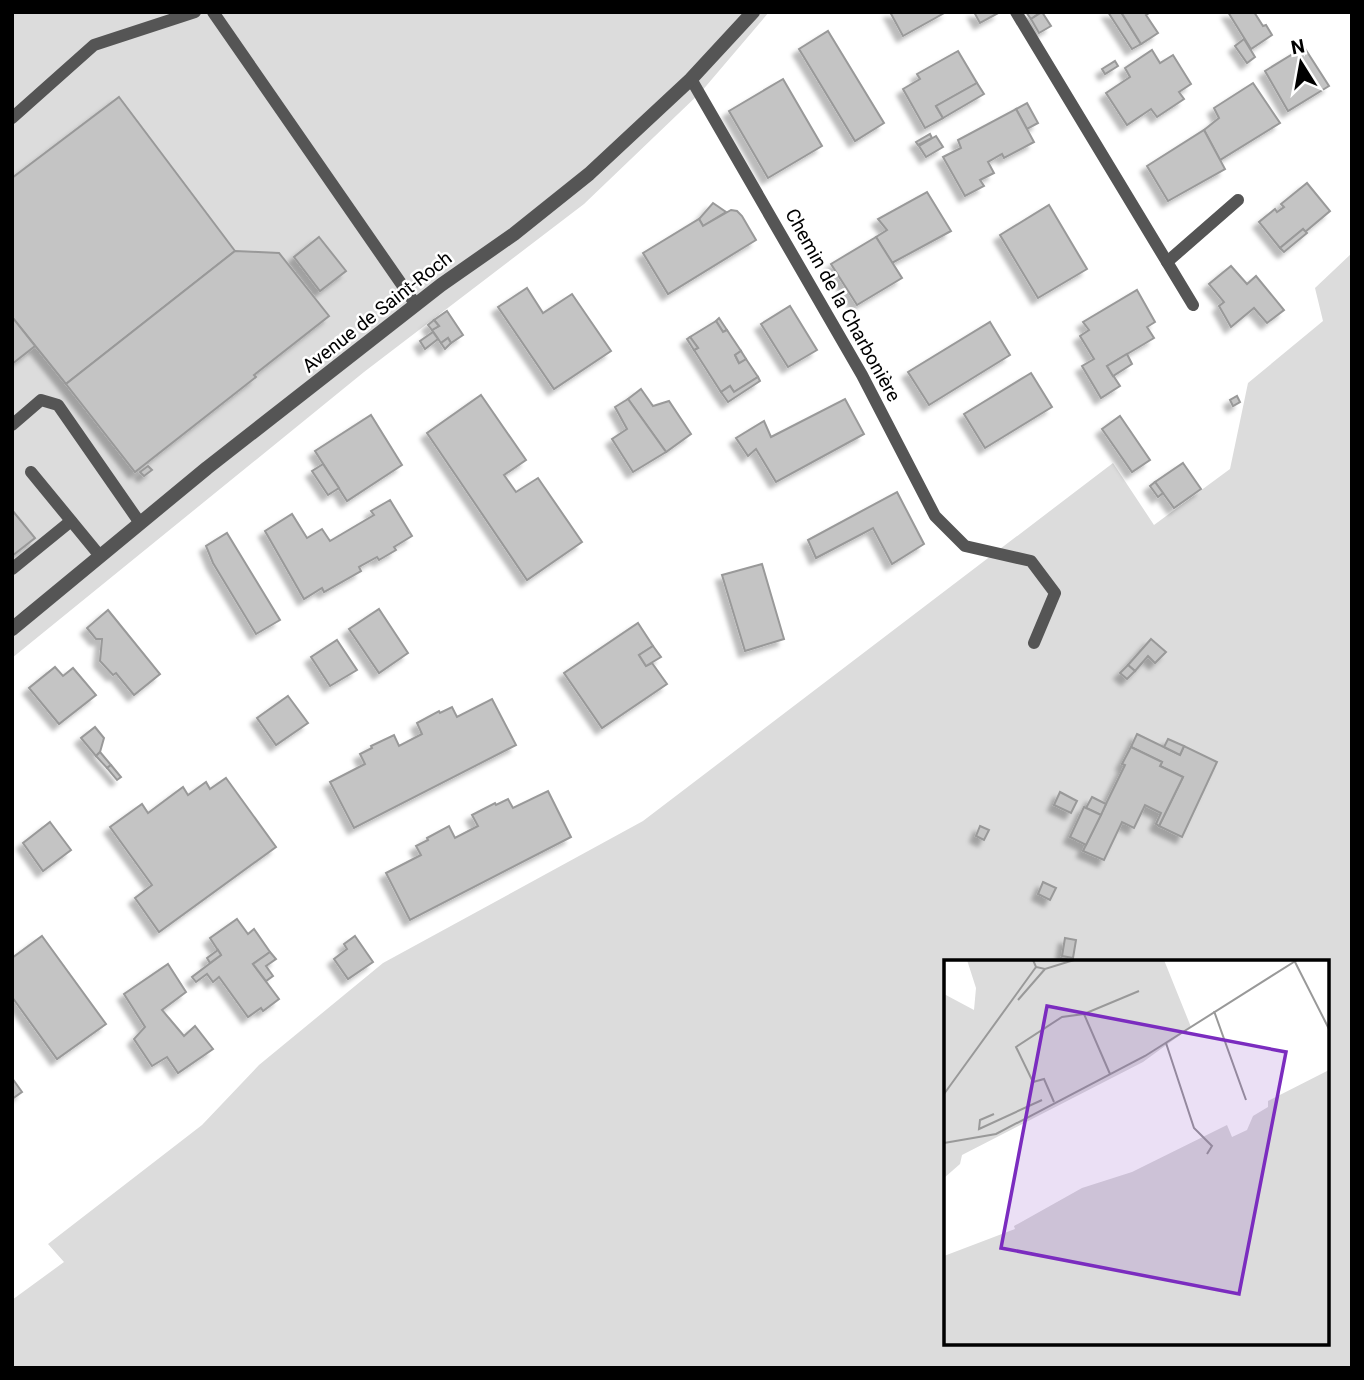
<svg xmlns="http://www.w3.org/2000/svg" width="1364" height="1380" font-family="Roboto,sans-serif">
<defs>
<filter id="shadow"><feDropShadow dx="-6" dy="6" stdDeviation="2" flood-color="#0004"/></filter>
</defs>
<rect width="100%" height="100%" fill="#fff"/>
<g fill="#dcdcdc" fill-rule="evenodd">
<path d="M12 12H769L701 92 584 204 364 372 12 658Z"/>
<path d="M1352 253V1368H12V1300L64 1262 48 1244 202 1125 259 1065 383 963 643 821 1113 463 1154 525 1230 469 1248 383 1323 321 1315 288ZM946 962H1327V1343H946Z"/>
</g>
<g fill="#c4c4c4" stroke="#999" stroke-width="2" filter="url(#shadow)">
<path d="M890 12H946L903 36Z"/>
<path d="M974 12H1000L980 23Z"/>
<path d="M1026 12H1041L1031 19Z"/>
<path d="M1042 12 1051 26 1039 33 1031 19Z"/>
<path d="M1108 12H1121L1141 44 1132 49Z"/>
<path d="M1121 12H1151L1146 15 1158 33 1141 44Z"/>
<path d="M1228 12H1254L1263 26 1266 25 1272 35 1251 49Z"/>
<path d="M828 31 884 123 855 141 799 49Z"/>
<path d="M1244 39 1255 57 1247 63 1235 46Z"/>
<path d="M1304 47 1329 86 1288 111 1265 71Z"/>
<path d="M1152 50 1160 63 1173 55 1191 84 1179 92 1184 99 1157 117 1151 109 1127 125 1106 93 1130 77 1125 68Z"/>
<path d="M958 51 977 83 936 106 943 118 925 128 903 89 920 79 917 74Z"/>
<path d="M1115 61 1118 66 1105 74 1102 69Z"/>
<path d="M783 79 822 146 768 178 729 111Z"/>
<path d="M977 83 984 94 943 118 936 106Z"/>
<path d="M1253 83 1280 123 1220 160 1204 130 1219 118 1214 108Z"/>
<path d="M119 97 235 251 66 384 12 317V178Z"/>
<path d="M1027 103 1038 123 1027 129 1016 109Z"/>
<path d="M1016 109 1034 142 1004 158 1002 154 988 162 994 173 980 180 984 186 965 196 943 157 961 148 958 140Z"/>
<path d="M1204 130 1225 169 1168 201 1147 166Z"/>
<path d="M930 134 932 138 918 145 916 142Z"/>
<path d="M936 136 943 147 926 157 919 146Z"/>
<path d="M1307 183 1330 211 1305 232 1303 229 1280 248 1259 222 1275 209 1277 212 1284 207 1281 204Z"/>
<path d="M927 192 951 231 892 263 876 237 887 230 878 219Z"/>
<path d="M713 203 726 212 703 226 699 219Z"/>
<path d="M1049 205 1087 269 1038 298 1000 235Z"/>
<path d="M731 210 737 211 742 216 756 240 668 294 643 253 699 219 703 226Z"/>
<path d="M1303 229 1307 233 1284 252 1280 248Z"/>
<path d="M319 237 346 271 320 291 294 257Z"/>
<path d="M876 237 902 278 857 305 831 264Z"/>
<path d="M235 251 279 253 329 316 254 375 256 377 135 472 66 384Z"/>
<path d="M1231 266 1247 284 1256 276 1284 310 1267 323 1254 308 1231 327 1219 306 1224 302 1209 284Z"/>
<path d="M527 288 543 313 572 294 611 351 554 389 498 307Z"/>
<path d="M1137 290 1155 322 1147 327 1154 338 1107 366 1120 386 1101 398 1082 366 1094 359 1080 336 1089 330 1083 322Z"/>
<path d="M790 306 817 350 788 367 761 324Z"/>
<path d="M447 311 463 335 451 343 448 338 441 343 432 330 439 326 434 320Z"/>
<path d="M12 317 35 346 12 364Z"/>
<path d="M719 318 727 330 723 332 716 321Z"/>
<path d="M434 320 439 326 432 330 428 325Z"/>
<path d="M716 321 723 332 727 330 741 351 735 355 739 363 746 359 758 377 734 392 730 386 721 392 694 350 698 348 690 337Z"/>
<path d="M990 322 1010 355 929 405 908 372Z"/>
<path d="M433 332 438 339 425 349 420 341Z"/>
<path d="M690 337 698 348 694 350 687 339Z"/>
<path d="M448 338 451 343 445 349 441 343Z"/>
<path d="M741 351 746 359 739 363 735 355Z"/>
<path d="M1127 354 1132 364 1113 376 1107 366Z"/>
<path d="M1031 373 1052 407 985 448 964 414Z"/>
<path d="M758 377 760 381 728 402 721 392 730 386 734 392Z"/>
<path d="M641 389 653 406 669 401 691 434 666 452 628 399Z"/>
<path d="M481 395 526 460 504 475 516 492 538 478 582 542 527 580 427 433Z"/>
<path d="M1237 396 1240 402 1233 406 1230 400Z"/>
<path d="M628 399 666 452 633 472 612 439 627 429 615 407Z"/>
<path d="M845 399 864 434 776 482 756 449 748 456 736 438 764 421 771 437Z"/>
<path d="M371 415 402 465 347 501 315 451Z"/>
<path d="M1120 416 1150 460 1132 472 1102 429Z"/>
<path d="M1183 463 1201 489 1174 508 1155 482Z"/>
<path d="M323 464 339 488 328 495 312 471Z"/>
<path d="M148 466 152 470 144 476 140 472Z"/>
<path d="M1155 482 1163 493 1158 497 1150 486Z"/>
<path d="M897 492 924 544 892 564 873 528 816 558 808 540Z"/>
<path d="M390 500 412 536 394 547 396 550 379 560 377 557 359 567 361 571 324 592 322 588 304 599 265 531 292 514 307 538 322 529 330 541 374 515 371 511Z"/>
<path d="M12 510 35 538 12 556Z"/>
<path d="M227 533 280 620 256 634 213 563 206 546Z"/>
<path d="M762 564 784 639 745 651 722 575Z"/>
<path d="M379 609 408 653 379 673 349 629Z"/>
<path d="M108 610 160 674 134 695 116 673 113 675 100 661 102 639H96L87 628Z"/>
<path d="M638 623 653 646 639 655 646 666 652 663 667 684 602 728 564 673Z"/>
<path d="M1151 639 1166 652 1155 663 1148 656 1135 671 1128 665Z"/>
<path d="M337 640 357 670 330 686 311 657Z"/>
<path d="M653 646 661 657 646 666 639 655Z"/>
<path d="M1128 665 1135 671 1127 679 1120 673Z"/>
<path d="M55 667 63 676 73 668 96 695 59 724 29 688Z"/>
<path d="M288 696 308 723 276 745 257 718Z"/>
<path d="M492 699 516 745 354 828 330 782 365 764 360 754 372 748 371 746 394 735 399 746 422 734 417 723 439 711 440 713 452 707 457 717Z"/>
<path d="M95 727 104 738 100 752 96 756 81 738Z"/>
<path d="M1137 734 1180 755 1184 746 1217 762 1182 837 1159 826 1183 777 1160 766 1162 762 1131 747Z"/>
<path d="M1168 739 1184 746 1180 755 1164 747Z"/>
<path d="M1131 747 1162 762 1160 766 1183 777 1159 826 1156 824 1161 813 1145 805 1134 828 1122 822 1104 860 1083 851 1125 765 1122 764Z"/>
<path d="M100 752 111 765 107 768 96 756Z"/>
<path d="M111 765 121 777 117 780 107 768Z"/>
<path d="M226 778 276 847 159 932 135 898 152 885 110 827 142 804 148 813 183 787 188 795 206 782 210 789Z"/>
<path d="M548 791 571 837 410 920 386 873 421 855 416 846 428 840 427 838 449 826 455 838 478 826 472 815 495 803 496 805 508 799 513 808Z"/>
<path d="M1060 792 1077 801 1071 813 1054 805Z"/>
<path d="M1092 797 1106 804 1101 815 1086 808Z"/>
<path d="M1084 807 1101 815 1086 845 1070 837Z"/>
<path d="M50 822 71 850 43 871 23 843Z"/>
<path d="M980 826 989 830 984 840 976 836Z"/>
<path d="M1043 882 1056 888 1050 900 1038 894Z"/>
<path d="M237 919 248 934 254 929 270 952 253 964 279 999 263 1011 261 1008 248 1017 219 977 213 982 207 974 196 982 192 977 221 955 210 938Z"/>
<path d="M42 936 106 1024 57 1059 12 997V958Z"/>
<path d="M355 936 373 962 348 979 334 959 347 949 344 944Z"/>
<path d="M1065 938 1076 940 1073 958 1062 956Z"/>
<path d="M218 950 221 955 210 963 207 958Z"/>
<path d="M270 952 276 959 266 966 273 976 266 981 253 964Z"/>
<path d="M168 964 186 992 162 1010 184 1036 195 1026 213 1049 178 1073 167 1057 152 1066 134 1039 145 1027 124 994Z"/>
<path d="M12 1078 22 1092 12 1099Z"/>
</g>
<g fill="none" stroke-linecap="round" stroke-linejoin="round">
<g stroke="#555" stroke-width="12">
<path d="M213 12 416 305"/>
<path d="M1016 12 1193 305"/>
<path d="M691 79 862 375 935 516 965 546 1031 561 1055 593 1034 643"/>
<path d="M12 118 94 45 195 12"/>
<path d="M1167 262 1238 200"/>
<path d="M12 425 41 400 58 405 140 523"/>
<path d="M31 472 100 556"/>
<path d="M12 569 71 521"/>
</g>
<path stroke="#555" stroke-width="14" d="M12 629 207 468 441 285 514 234 589 174 691 79 753 12"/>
</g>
<g text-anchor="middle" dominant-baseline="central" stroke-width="5" stroke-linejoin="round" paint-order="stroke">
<g font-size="19" fill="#000" stroke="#fff">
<text transform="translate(843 305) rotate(61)">Chemin de la Charbonière</text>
<text transform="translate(377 312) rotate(-38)">Avenue de Saint-Roch</text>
</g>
</g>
<g transform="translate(944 960)">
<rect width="385" height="385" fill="#fff"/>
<path d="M23 0H220L247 67 199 102 18 195 16 204 0 218V34L30 50 32 28ZM385 110V385H0V296L71 269 70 266 138 228 188 212 283 165 288 177 303 170 309 156 324 147V141Z" fill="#dcdcdc"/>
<path fill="none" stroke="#999" stroke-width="2" d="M89 0 92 7 101 9 130 0M351 2 385 69M74 40 101 9M270 51 302 140M140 54 166 114M222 83 250 168 268 186 263 194M0 134 92 7M110 142 100 119 89 122 72 87 118 57 140 54 195 31M50 154 36 160 35 169 98 140M0 183 52 174 201 96 353 0"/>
<path fill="#7b2cbf" fill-opacity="0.15" stroke="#7b2cbf" stroke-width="3.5" d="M103 46 342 92 295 334 57 288Z"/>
<rect width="385" height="385" fill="none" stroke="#000" stroke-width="3.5"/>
</g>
<rect width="1364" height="1380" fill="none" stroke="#000000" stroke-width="28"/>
<g transform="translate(1301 63) rotate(349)" stroke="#ffffff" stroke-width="5" paint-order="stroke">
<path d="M0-5L12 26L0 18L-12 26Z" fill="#000000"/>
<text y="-10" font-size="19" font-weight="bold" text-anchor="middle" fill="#000000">N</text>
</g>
</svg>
